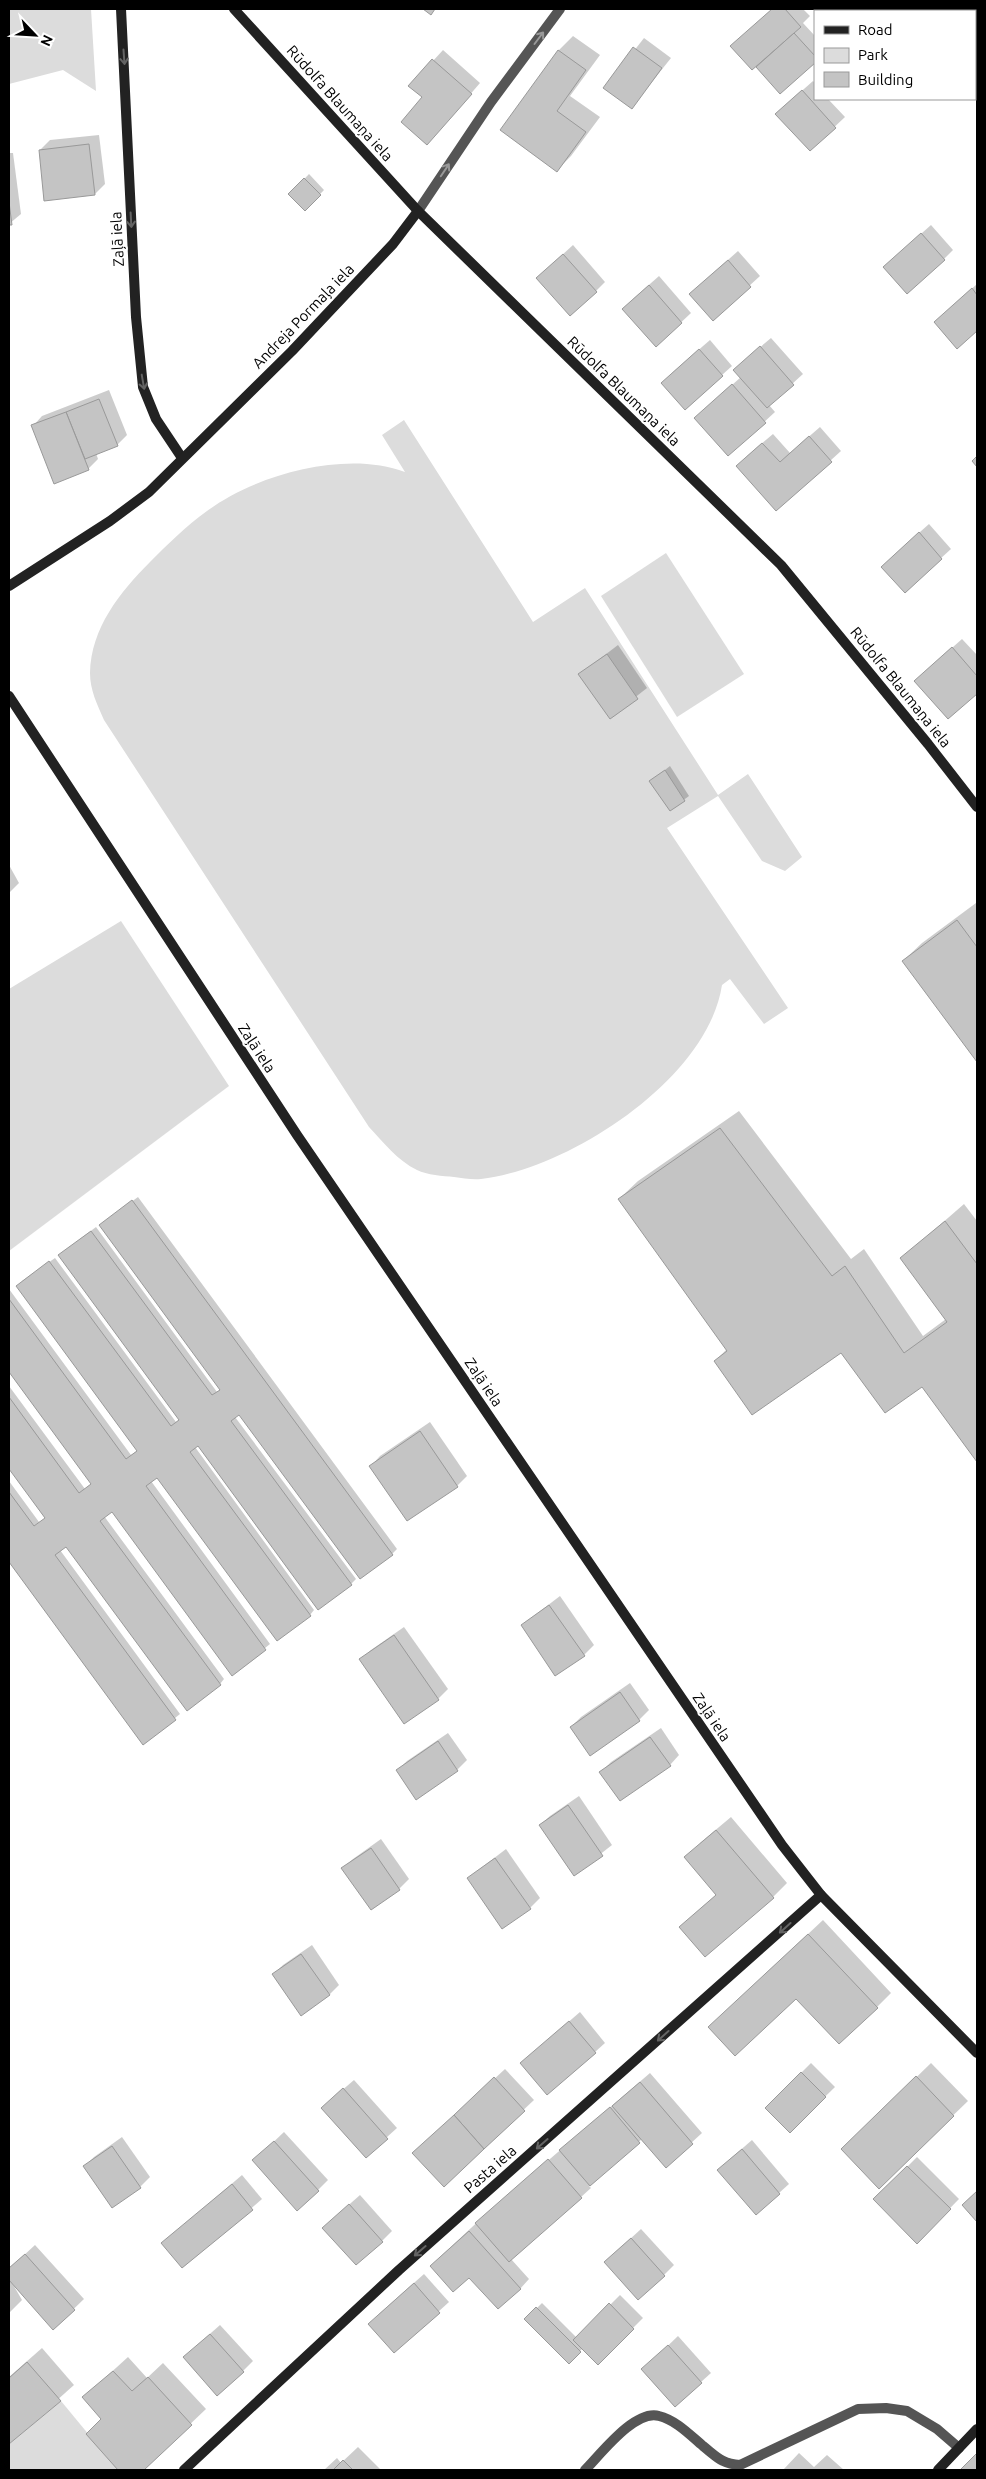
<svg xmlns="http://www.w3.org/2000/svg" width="986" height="2479" font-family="Ubuntu,sans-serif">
<rect width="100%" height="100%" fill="#fff"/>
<g fill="#dcdcdc">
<path d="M9 9H91L96 91 63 70 9 84Z"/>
<path d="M404 420 533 622 585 588 718 795 748 774 802 857 785 871 762 861 718 796 667 828 788 1008 764 1024 730 979 722 985C708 1079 569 1169 481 1179 472 1180 463 1178 454 1177 443 1176 427 1175 417 1170 398 1161 383 1142 369 1127L104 720C97 704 90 690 90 673 91 628 120 592 150 562 168 544 186 526 207 511 257 474 346 450 405 472L382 435Z"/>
<path d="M666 553 744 674 677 717 601 596Z"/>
<path d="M121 921 229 1086 9 1251V989Z"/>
<path d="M61 2401 118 2470H9V2444Z"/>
</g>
<g fill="#0003">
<path d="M773 9H803L810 16 803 23 815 36V61L780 92 756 66 742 37Z"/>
<path d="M844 9H886L888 11H841Z"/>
<path d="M573 36 600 55 570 96 600 117 571 156 557 170 501 130 559 50Z"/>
<path d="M644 38 671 58 632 107 605 88Z"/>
<path d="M443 50 480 83 437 133 424 97 410 86Z"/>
<path d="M813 81 815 83V99H828L845 117 810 150 787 104Z"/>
<path d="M99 135 105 184 95 194 40 150 50 140Z"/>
<path d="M9 153H13L21 214 9 224Z"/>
<path d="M309 174 324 190 305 210 290 194Z"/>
<path d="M931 225 953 250 944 259 894 258Z"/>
<path d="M573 245 605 282 596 291 537 278Z"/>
<path d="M738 251 760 276 713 319 701 284Z"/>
<path d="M659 276 691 313 656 346 633 299Z"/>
<path d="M977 284V329L957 347 945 313Z"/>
<path d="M771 338 803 374 769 405 775 412 728 455 705 409 741 377 745 360Z"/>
<path d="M710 340 732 366 722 375 672 373Z"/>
<path d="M109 390 127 435 117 445 96 453 98 459 88 469 33 426 42 416Z"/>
<path d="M820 427 841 451 776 510 747 456 773 434 790 453Z"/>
<path d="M929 524 951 549 905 591 892 557Z"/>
<path d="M962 639 977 655V692L948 718 925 672Z"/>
<path d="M618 645 647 688 610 717 580 674Z"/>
<path d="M670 766 689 796 670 810 651 781Z"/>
<path d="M9 865 19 883 9 893Z"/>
<path d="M976 903 977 904V1060L903 961 922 943Z"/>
<path d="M739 1111 851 1259 864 1249 923 1336 946 1319 902 1258 964 1204 977 1221V1460L923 1386 841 1352 715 1361 727 1349 619 1199 638 1181Z"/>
<path d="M138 1197 397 1549 392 1554 239 1414 235 1417 356 1579 351 1584 199 1445 195 1447 314 1610 310 1615 158 1476 151 1481 270 1644 233 1674 112 1510 104 1516 224 1679 220 1684 66 1545 60 1550 180 1714 144 1743 9 1560V1481L39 1522 46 1518 9 1467V1386L85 1489 92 1483 9 1369V1289L131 1455 138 1450 22 1281 55 1258 176 1422 180 1419 64 1251 96 1227 217 1392 221 1389 105 1221Z"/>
<path d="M430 1422 467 1476 457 1486 371 1466 380 1456Z"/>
<path d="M560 1596 594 1645 584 1655 522 1625Z"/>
<path d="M404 1627 448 1689 438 1699 361 1659 371 1650Z"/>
<path d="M630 1683 649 1710 639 1720 590 1754 571 1727 581 1717Z"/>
<path d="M661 1728 679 1755 670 1765 601 1772 611 1762Z"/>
<path d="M448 1733 467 1760 457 1770 397 1771 407 1761Z"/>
<path d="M579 1796 612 1845 575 1874 540 1825 550 1816Z"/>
<path d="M731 1817 787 1883 773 1897 680 1927 717 1894 700 1843Z"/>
<path d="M381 1839 409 1879 399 1889 371 1909 343 1868 353 1859Z"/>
<path d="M506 1849 540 1898 530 1908 468 1878Z"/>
<path d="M823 1920 891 1993 877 2007 796 1997 724 2013Z"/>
<path d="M312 1945 339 1985 330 1994 274 1974 283 1965Z"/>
<path d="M580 2012 605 2043 595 2052 521 2063Z"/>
<path d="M811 2063 835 2087 790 2131 766 2108Z"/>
<path d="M931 2063 968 2101 879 2187 857 2135Z"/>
<path d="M505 2069 534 2100 444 2185 424 2144Z"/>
<path d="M650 2073 702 2133 666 2166 642 2139 589 2186 591 2188 581 2197 511 2259 529 2279 520 2289 469 2276 441 2256 486 2214Z"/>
<path d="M354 2080 397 2128 366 2156 333 2098Z"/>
<path d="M284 2132 328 2180 318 2190 264 2151Z"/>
<path d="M122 2137 150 2177 140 2187 84 2167 94 2157Z"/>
<path d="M752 2140 789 2184 779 2193 729 2160Z"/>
<path d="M917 2157 959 2199 917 2242 875 2199Z"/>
<path d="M242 2175 262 2199 183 2267 163 2243Z"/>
<path d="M360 2195 392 2231 382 2241 334 2218Z"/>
<path d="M641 2229 674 2265 664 2275 605 2262Z"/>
<path d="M35 2245 84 2299 54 2328 11 2281 22 2300 9 2313V2269Z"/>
<path d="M424 2274 449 2302 394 2352 379 2314Z"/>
<path d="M620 2295 643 2318 598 2363 583 2348 569 2362 526 2319 542 2303 577 2338Z"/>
<path d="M220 2325 253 2361 243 2371 194 2348Z"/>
<path d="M678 2336 711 2373 701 2382 653 2360Z"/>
<path d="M42 2348 74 2385 9 2443V2377Z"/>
<path d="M128 2357 147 2378 163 2363 206 2409 142 2470H119L88 2434 103 2419 84 2397Z"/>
<path d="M358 2447 381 2470H324L337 2458 341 2463Z"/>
<path d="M799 2453 814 2467 827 2455 844 2470H783Z"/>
</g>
<g fill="#c4c4c4" stroke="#999">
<path d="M423 9H435L431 15Z"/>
<path d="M772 9H785L801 27 752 70 730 46Z"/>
<path d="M843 9H868L870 11H841Z"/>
<path d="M794 33 815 56V63L780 94 756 67Z"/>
<path d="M633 47 662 68 632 109 603 88Z"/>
<path d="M558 50 586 70 557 111 586 132 557 172 500 130Z"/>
<path d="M432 59 472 94 427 145 401 122 422 97 408 86Z"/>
<path d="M802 90 836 128 810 151 775 114Z"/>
<path d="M89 144 95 195 44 201 39 150Z"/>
<path d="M304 178 321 195 305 211 288 194Z"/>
<path d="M9 202 12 225H9Z"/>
<path d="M921 233 945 260 907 294 883 267Z"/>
<path d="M563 254 597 292 570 316 536 278Z"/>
<path d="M728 260 751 287 713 321 689 294Z"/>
<path d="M649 285 682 323 656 347 622 309Z"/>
<path d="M972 288 977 295V331L957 349 934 322Z"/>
<path d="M760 346 794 385 767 408 733 370Z"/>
<path d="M699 349 723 376 685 410 661 383Z"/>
<path d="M732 384 766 423 728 456 694 418Z"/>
<path d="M99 399 118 446 85 459 66 412Z"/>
<path d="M66 412 89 470 54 484 31 425Z"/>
<path d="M809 436 832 462 776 511 736 466 762 443 780 462Z"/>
<path d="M977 456V467L972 461Z"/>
<path d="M919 532 942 559 905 593 881 567Z"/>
<path d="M952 647 977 676V694L948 719 914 681Z"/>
<path d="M607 654 638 699 610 719 578 674Z"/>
<path d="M665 770 685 801 670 811 649 781Z"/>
<path d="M957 920 977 947V1062L902 961Z"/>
<path d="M720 1128 832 1276 845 1266 904 1353 947 1322 900 1258 945 1221 977 1264V1462L922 1387 885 1413 841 1353 752 1415 714 1361 727 1351 618 1199Z"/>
<path d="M132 1200 393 1555 360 1579 239 1415 231 1421 352 1585 318 1610 198 1446 190 1452 311 1616 277 1641 157 1478 146 1486 266 1650 232 1676 112 1512 100 1521 221 1685 187 1711 66 1547 55 1555 176 1720 143 1745 9 1562V1492L34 1526 45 1518 9 1469V1397L79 1493 91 1484 9 1372V1299L126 1459 137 1451 16 1286 49 1261 171 1426 179 1420 58 1255 91 1231 212 1395 220 1390 99 1225Z"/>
<path d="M420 1431 458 1487 407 1521 369 1466Z"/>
<path d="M549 1605 585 1656 555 1676 521 1625Z"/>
<path d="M394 1635 439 1700 404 1724 359 1659Z"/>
<path d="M620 1692 640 1721 590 1756 570 1727Z"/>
<path d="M650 1737 671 1766 620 1801 599 1772Z"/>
<path d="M438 1741 458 1771 416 1800 396 1770Z"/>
<path d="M568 1805 603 1856 574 1876 539 1825Z"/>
<path d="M716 1830 774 1898 705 1957 679 1927 716 1895 684 1857Z"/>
<path d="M371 1848 400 1890 371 1910 341 1868Z"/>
<path d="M495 1858 531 1909 502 1929 467 1878Z"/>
<path d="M808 1934 878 2008 839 2044 796 1999 735 2056 708 2027Z"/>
<path d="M301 1954 330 1995 301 2016 272 1974Z"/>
<path d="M569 2021 596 2053 547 2095 520 2063Z"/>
<path d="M801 2072 826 2097 790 2133 765 2108Z"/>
<path d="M916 2076 954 2116 879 2189 841 2149Z"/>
<path d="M494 2077 525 2111 484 2149 454 2115Z"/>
<path d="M640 2082 693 2144 666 2168 612 2106Z"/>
<path d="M343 2088 388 2139 366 2158 321 2108Z"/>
<path d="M610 2107 640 2143 590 2186 559 2150Z"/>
<path d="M454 2115 484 2149 444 2187 412 2153Z"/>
<path d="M274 2141 319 2191 297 2211 252 2160Z"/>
<path d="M112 2146 141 2188 112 2208 83 2166Z"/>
<path d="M742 2149 780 2194 756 2215 717 2170Z"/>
<path d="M548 2159 582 2198 509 2262 475 2223Z"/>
<path d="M907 2166 951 2209 917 2244 873 2199Z"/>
<path d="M232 2184 253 2210 182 2268 161 2243Z"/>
<path d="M977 2191V2222L962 2205Z"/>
<path d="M349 2204 383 2242 356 2265 322 2228Z"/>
<path d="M469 2231 521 2289 498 2309 469 2278 453 2292 430 2266Z"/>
<path d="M631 2238 665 2276 638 2300 604 2262Z"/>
<path d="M25 2254 75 2310 53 2330 9 2280V2268Z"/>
<path d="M414 2283 440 2313 394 2353 368 2324Z"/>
<path d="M609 2303 634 2329 598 2365 573 2340Z"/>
<path d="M536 2307 581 2352 569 2364 524 2319Z"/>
<path d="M210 2334 244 2372 217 2396 183 2357Z"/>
<path d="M668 2345 702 2383 675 2407 641 2369Z"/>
<path d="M27 2362 61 2401 9 2444V2378Z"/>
<path d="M113 2371 132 2391 148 2377 192 2425 144 2470H118L86 2434 101 2419 82 2397Z"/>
<path d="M977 2453V2470H960Z"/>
<path d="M343 2460 353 2470H333Z"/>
</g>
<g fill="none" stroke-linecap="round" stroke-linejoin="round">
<g stroke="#555" stroke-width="10">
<path d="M964 9 967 11"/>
<path d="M975 19 977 22"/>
<path d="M418 211 491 102 560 9"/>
<path d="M585 2470C601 2454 635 2409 659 2416 676 2420 691 2436 703 2446 717 2457 722 2464 740 2465L858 2409 886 2408 907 2411 937 2429 959 2448"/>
</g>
<g stroke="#222" stroke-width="10">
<path d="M121 9 136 317 143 387 156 419 182 458"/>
<path d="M234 9 418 211 781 565 928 744 977 807"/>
<path d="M9 586 110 521 149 492 292 351 393 244 418 211"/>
<path d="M9 696 297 1135 782 1845 821 1895 977 2053"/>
<path d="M184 2470 399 2270 821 1895"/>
<path d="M938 2470 977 2429"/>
</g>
</g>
<defs><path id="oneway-shaft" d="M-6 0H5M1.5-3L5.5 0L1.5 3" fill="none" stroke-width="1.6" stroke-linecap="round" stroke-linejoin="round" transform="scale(1.25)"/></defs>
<g stroke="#999">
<use href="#oneway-shaft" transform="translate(539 38) rotate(-53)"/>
<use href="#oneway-shaft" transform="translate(445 170) rotate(-56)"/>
</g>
<g stroke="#646464">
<use href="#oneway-shaft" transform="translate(124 57) rotate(86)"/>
<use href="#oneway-shaft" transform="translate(131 220) rotate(87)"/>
<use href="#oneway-shaft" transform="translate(143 382) rotate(80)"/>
<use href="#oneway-shaft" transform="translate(785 1928) rotate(138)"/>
<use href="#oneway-shaft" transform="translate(663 2036) rotate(138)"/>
<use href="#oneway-shaft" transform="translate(542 2144) rotate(139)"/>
<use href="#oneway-shaft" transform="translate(420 2251) rotate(139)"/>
</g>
<g text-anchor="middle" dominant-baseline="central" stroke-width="4" stroke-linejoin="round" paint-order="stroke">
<g font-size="15" fill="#000" stroke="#fff">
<text transform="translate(340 103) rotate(48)">Rūdolfa Blaumaņa iela</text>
<text transform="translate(117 239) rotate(-93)">Zaļā iela</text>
<text transform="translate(303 316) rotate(-46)">Andreja Pormaļa iela</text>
<text transform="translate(624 391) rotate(44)">Rūdolfa Blaumaņa iela</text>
<text transform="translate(901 687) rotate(51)">Rūdolfa Blaumaņa iela</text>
<text transform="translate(257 1048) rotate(57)">Zaļā iela</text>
<text transform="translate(484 1382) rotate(56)">Zaļā iela</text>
<text transform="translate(712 1717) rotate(56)">Zaļā iela</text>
<text transform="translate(490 2169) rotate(-41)">Pasta iela</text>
</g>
</g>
<rect width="986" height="2479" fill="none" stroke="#000000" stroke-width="20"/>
<rect x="814" y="10" width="162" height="90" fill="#ffffff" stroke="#999999"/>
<rect x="824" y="26" width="25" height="8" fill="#222222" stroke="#999999"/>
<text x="858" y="35" font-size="15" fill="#000000">Road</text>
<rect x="824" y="48" width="25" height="15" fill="#dcdcdc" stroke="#999999"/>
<text x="858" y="60" font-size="15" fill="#000000">Park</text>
<rect x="824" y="72" width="25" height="15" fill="#c4c4c4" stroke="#999999"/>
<text x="858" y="85" font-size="15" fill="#000000">Building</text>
<g transform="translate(35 35) rotate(115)" stroke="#ffffff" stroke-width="4" paint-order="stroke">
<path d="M0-4L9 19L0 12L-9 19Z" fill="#000000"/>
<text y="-8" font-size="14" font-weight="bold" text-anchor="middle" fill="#000000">N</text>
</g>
</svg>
